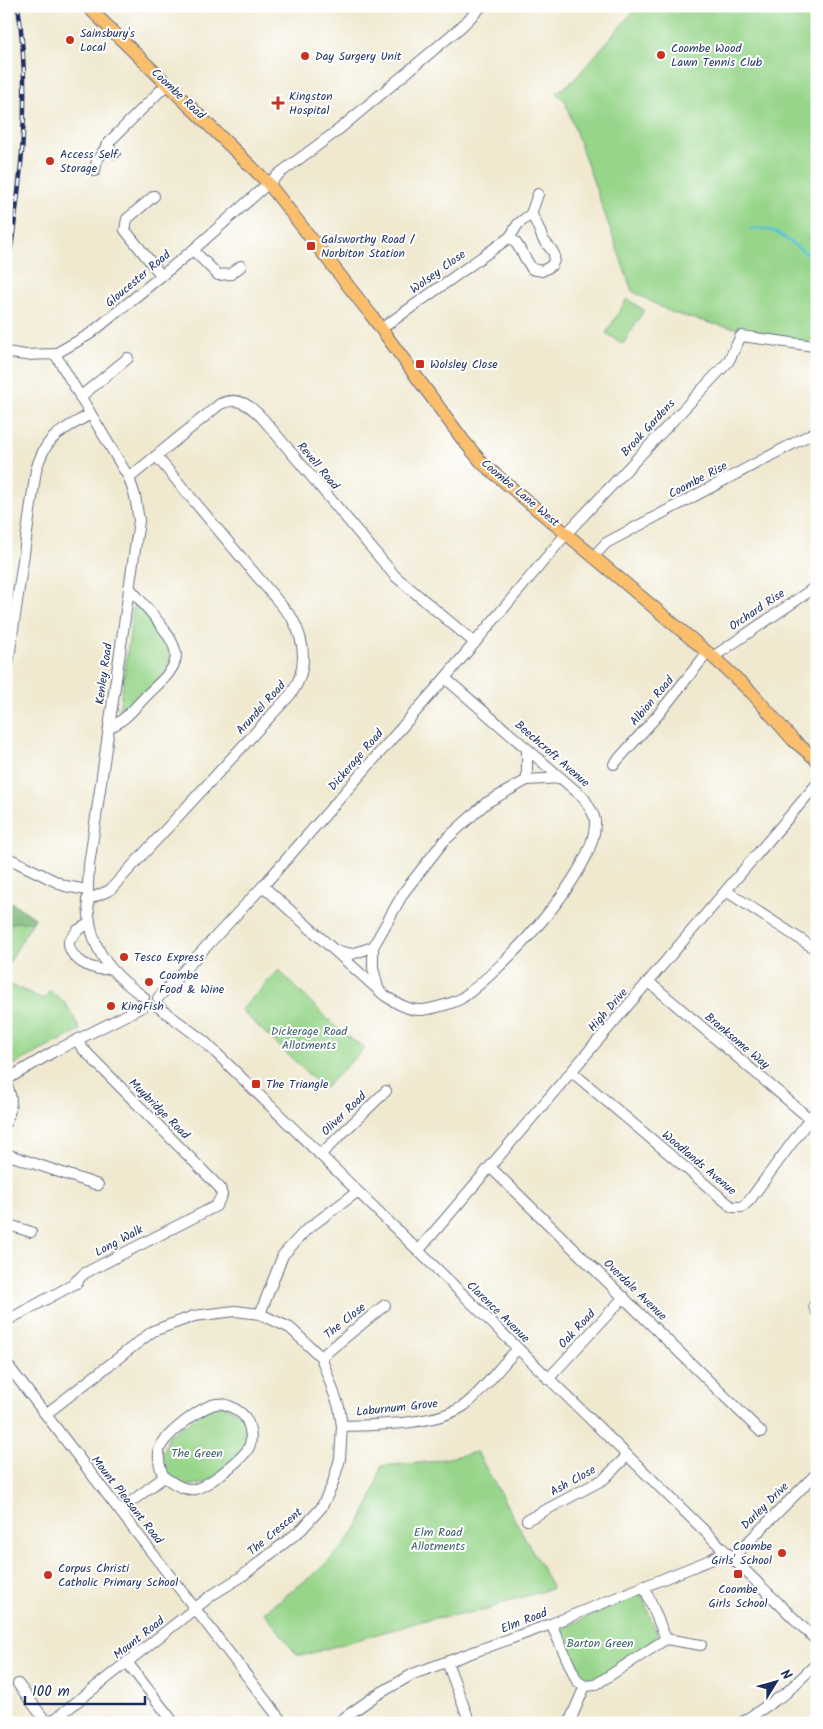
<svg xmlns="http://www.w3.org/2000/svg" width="823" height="1729" font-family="Kalam,sans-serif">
<rect width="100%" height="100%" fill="#fff"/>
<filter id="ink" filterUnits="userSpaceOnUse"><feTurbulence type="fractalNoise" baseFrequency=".02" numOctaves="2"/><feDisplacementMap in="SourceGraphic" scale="10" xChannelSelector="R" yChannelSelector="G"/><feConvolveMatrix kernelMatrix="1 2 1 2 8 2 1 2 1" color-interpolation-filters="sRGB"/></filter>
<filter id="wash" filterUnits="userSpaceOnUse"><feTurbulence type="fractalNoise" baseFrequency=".0096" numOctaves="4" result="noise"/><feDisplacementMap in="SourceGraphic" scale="20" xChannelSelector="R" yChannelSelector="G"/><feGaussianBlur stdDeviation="1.12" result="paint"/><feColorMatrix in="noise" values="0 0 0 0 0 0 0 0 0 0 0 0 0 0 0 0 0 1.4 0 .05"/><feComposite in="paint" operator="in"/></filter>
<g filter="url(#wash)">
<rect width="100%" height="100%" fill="#f0e9d0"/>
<g fill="#97d58a" stroke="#598274">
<path d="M638 6H817V337L808 342 714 324 672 313 632 291 566 104 567 102 556 93 573 81Z"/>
<path d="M627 299 644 310 623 344 606 333Z"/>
<path d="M134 604C146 614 174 640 173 657 171 672 130 706 118 718Z"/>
<path d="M6 899 35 918 6 968Z"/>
<path d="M279 970 342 1033 365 1048 324 1089 241 1010Z"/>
<path d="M6 983 44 999 49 991C68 1001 71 1012 80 1030L6 1069Z"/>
<path d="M218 1403 245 1416 250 1446 208 1483 179 1487 159 1466 169 1435Z"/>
<path d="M477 1452 552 1586 551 1589 504 1602 487 1610 429 1619 305 1655H297L264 1612C323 1567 364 1544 381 1466L429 1462Z"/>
<path d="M641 1594 659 1638 595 1681 586 1683 580 1679 561 1633 565 1627Z"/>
</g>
<path fill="#79b676" stroke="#4a726a" d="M6 899 35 918 33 922H15L6 927Z"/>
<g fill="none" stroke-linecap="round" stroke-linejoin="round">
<path stroke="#59c2d6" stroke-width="2.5" d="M751 229C785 225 790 250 817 258"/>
</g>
</g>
<g filter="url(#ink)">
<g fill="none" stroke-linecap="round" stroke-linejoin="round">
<defs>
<g id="minor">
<path d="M106 146 115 153"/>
<path d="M95 171 97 160 111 140 167 84"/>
<path d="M154 196 127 219 125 230 161 275"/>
<path d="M510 237 516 243 532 269 542 271 551 266C560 253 549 249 543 239 539 230 537 222 531 214"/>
<path d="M193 250 218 275 231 274 241 266"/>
<path d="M381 329 510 237 518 224 531 214 538 194"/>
<path d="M6 352 25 355 55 354 90 334 193 250 280 173 337 131 461 27 482 6"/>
<path d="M55 354 129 478 135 496 139 521 89 865C85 929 90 959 144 997"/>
<path d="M80 397 128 358"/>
<path d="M129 478 220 404C239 395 252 407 264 420L395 576 475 643"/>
<path d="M594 556 606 543 817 431"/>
<path d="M713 657 817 586"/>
<path d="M6 678 36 470C46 435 60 432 89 415"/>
<path d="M109 728C126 720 136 706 149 693 158 684 175 671 176 656 176 637 141 602 129 587"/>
<path d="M614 764 657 716 708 652"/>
<path d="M527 780 561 778"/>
<path d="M6 857 65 886 87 890"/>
<path d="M263 886 384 995C395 1002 408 1011 422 1010 433 1009 454 1003 462 998 502 970 597 872 595 821 595 814 587 804 584 798L445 678"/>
<path d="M726 891 817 950"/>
<path d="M87 900 110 890 290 695C308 671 306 643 292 618L157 457"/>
<path d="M90 923 78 930 69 941C67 958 95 974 109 968"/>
<path d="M335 950 352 954 373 947"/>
<path d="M649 982 810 1119"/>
<path d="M378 988 373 968V947L404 892 443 842 486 803 527 780V751"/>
<path d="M158 998 263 886 445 678 567 533 728 362 741 336 814 346 817 349"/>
<path d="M157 1006 204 1041 817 1641"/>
<path d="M572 1072 732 1207H742L749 1201 817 1109"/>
<path d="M6 1080 53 1052 144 1006"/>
<path d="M6 1083C13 1098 12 1107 6 1122"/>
<path d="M808 1122 817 1128"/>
<path d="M6 1154 98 1185"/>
<path d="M320 1155 386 1091"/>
<path d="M490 1167 761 1432"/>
<path d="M6 1224 31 1232"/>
<path d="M418 1251 817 784"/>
<path d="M74 1283 85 1273 216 1206 222 1195 220 1188 82 1048 78 1041"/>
<path d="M817 1299 814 1306 817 1312"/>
<path d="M260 1314 283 1255 306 1230 357 1192"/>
<path d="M6 1321 78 1282"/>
<path d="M321 1357 385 1305"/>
<path d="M6 1363 283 1723"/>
<path d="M548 1379 624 1297"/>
<path d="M46 1414 153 1331 194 1316 235 1311 260 1314 290 1328 321 1357 339 1407 342 1426 340 1459 332 1486 321 1508 302 1529 241 1577 212 1595 50 1723"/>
<path d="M342 1426C376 1425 437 1425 465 1405 485 1390 499 1366 518 1349"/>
<path d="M120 1510 164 1477C160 1469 158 1461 159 1451 161 1437 202 1406 216 1404 224 1402 237 1409 243 1415 250 1422 253 1439 249 1447 243 1459 208 1486 195 1489 184 1491 173 1483 164 1477"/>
<path d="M527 1520 604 1479 627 1456"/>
<path d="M732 1558 817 1473"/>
<path d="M644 1586 666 1639"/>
<path d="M551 1624 577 1681 585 1686 595 1685 666 1639 701 1645"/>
<path d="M127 1662 174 1723"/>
<path d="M447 1662 470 1723"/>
<path d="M18 1684 47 1723"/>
<path d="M337 1723 375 1696 413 1674 551 1624 710 1560 725 1551"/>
<path d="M569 1723 585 1686"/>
<path d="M741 1723 786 1693 817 1663"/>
</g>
<path id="major" d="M87 6 268 183 371 315 463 440 483 464 713 657 752 693 793 740 817 760"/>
</defs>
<use href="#minor" stroke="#667086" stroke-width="12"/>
<use href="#major" stroke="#667086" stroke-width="14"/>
<use href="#minor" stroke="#fff" stroke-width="10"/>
<use href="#major" stroke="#fabe6d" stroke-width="12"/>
<defs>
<path id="rail" d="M6 282C20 190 32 99 18 6"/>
</defs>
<use href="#rail" stroke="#1b2f5e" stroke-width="4.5"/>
<use href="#rail" stroke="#fff" stroke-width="2.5" stroke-dasharray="8" stroke-linecap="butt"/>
</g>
</g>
<g fill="#c8321e" stroke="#fff" stroke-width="2">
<circle cx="70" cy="40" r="5"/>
<circle cx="661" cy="55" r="5"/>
<circle cx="305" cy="56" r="5"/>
<path d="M275.5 95.5h5v5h5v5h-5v5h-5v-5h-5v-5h5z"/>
<circle cx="50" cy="161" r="5"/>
<rect x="306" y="241" width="10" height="10" rx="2.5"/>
<rect x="415" y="359" width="10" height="10" rx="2.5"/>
<circle cx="124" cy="957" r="5"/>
<circle cx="149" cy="982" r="5"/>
<circle cx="111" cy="1006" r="5"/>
<rect x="251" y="1079" width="10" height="10" rx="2.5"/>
<circle cx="782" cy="1553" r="5"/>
<rect x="733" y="1569" width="10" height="10" rx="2.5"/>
<circle cx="48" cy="1575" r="5"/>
</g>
<g text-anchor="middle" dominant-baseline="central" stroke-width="4" stroke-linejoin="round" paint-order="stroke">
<g font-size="12" fill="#1b2f5e" stroke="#fff" text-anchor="start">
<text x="80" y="33">Sainsbury's<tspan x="80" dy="14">Local</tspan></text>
<text x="671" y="48">Coombe Wood<tspan x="671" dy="14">Lawn Tennis Club</tspan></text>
<text x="315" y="56">Day Surgery Unit</text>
<text x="289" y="96">Kingston<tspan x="289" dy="14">Hospital</tspan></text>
<text x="60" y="154">Access Self<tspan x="60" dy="14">Storage</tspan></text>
<text x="321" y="239">Galsworthy Road /<tspan x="321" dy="14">Norbiton Station</tspan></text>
<text x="430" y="364">Wolsley Close</text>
<text x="134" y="957">Tesco Express</text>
<text x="159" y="975">Coombe<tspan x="159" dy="14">Food &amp; Wine</tspan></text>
<text x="121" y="1006">KingFish</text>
<text x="266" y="1084">The Triangle</text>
<text x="772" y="1546" text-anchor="end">Coombe<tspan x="772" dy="14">Girls' School</tspan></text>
<text x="58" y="1568">Corpus Christi<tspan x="58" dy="14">Catholic Primary School</tspan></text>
<text x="738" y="1589" text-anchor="middle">Coombe<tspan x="738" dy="14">Girls School</tspan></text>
</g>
<g font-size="12" fill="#1b2f5e" stroke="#fff">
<text transform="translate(178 94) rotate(43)">Coombe Road</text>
<text transform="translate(438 272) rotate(-36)">Wolsey Close</text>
<text transform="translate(138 279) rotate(-40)">Gloucester Road</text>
<text transform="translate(648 428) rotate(-47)">Brook Gardens</text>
<text transform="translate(318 466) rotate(50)">Revell Road</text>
<text transform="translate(698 480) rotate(-28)">Coombe Rise</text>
<text transform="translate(520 493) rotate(40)">Coombe Lane West</text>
<text transform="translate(757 610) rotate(-34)">Orchard Rise</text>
<text transform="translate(104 674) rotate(-82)">Kenley Road</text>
<text transform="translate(652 701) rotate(-50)">Albion Road</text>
<text transform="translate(261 708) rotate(-48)">Arundel Road</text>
<text transform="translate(552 754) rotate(41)">Beechcroft Avenue</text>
<text transform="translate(356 760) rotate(-49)">Dickerage Road</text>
<text transform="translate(608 1010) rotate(-49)">High Drive</text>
<text transform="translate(737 1041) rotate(40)">Branksome Way</text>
<text transform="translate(159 1109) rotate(45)">Muybridge Road</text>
<text transform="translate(344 1114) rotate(-44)">Oliver Road</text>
<text transform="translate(699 1163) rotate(40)">Woodlands Avenue</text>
<text transform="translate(119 1241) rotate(-28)">Long Walk</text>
<text transform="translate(635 1290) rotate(44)">Overdale Avenue</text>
<text transform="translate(498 1312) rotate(44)">Clarence Avenue</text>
<text transform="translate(345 1321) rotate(-39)">The Close</text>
<text transform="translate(577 1329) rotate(-47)">Oak Road</text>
<text transform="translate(397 1408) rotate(-6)">Laburnum Grove</text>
<text transform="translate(573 1481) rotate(-29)">Ash Close</text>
<text transform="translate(127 1500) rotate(52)">Mount Pleasant Road</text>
<text transform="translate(765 1506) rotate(-45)">Darley Drive</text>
<text transform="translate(275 1532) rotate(-40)">The Crescent</text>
<text transform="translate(524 1621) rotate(-21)">Elm Road</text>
<text transform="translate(139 1638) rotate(-38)">Mount Road</text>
</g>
<g font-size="12" fill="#40616b" stroke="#fff">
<text x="309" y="1031">Dickerage Road<tspan x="309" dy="14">Allotments</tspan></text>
<text x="197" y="1453">The Green</text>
<text x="438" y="1532">Elm Road<tspan x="438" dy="14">Allotments</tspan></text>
<text x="600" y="1643">Barton Green</text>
</g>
</g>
<rect width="823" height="1729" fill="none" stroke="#fff" stroke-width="25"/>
<g transform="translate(776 1682) rotate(53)" stroke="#ffffff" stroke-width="4" paint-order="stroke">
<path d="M0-4L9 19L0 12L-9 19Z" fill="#1b2f5e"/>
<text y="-8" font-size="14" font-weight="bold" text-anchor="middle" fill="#1b2f5e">N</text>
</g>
<path d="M25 1696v8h120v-8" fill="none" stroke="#1b2f5e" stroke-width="2.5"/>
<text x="32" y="1696" font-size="15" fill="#1b2f5e" stroke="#ffffff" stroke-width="4" paint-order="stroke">100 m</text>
</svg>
